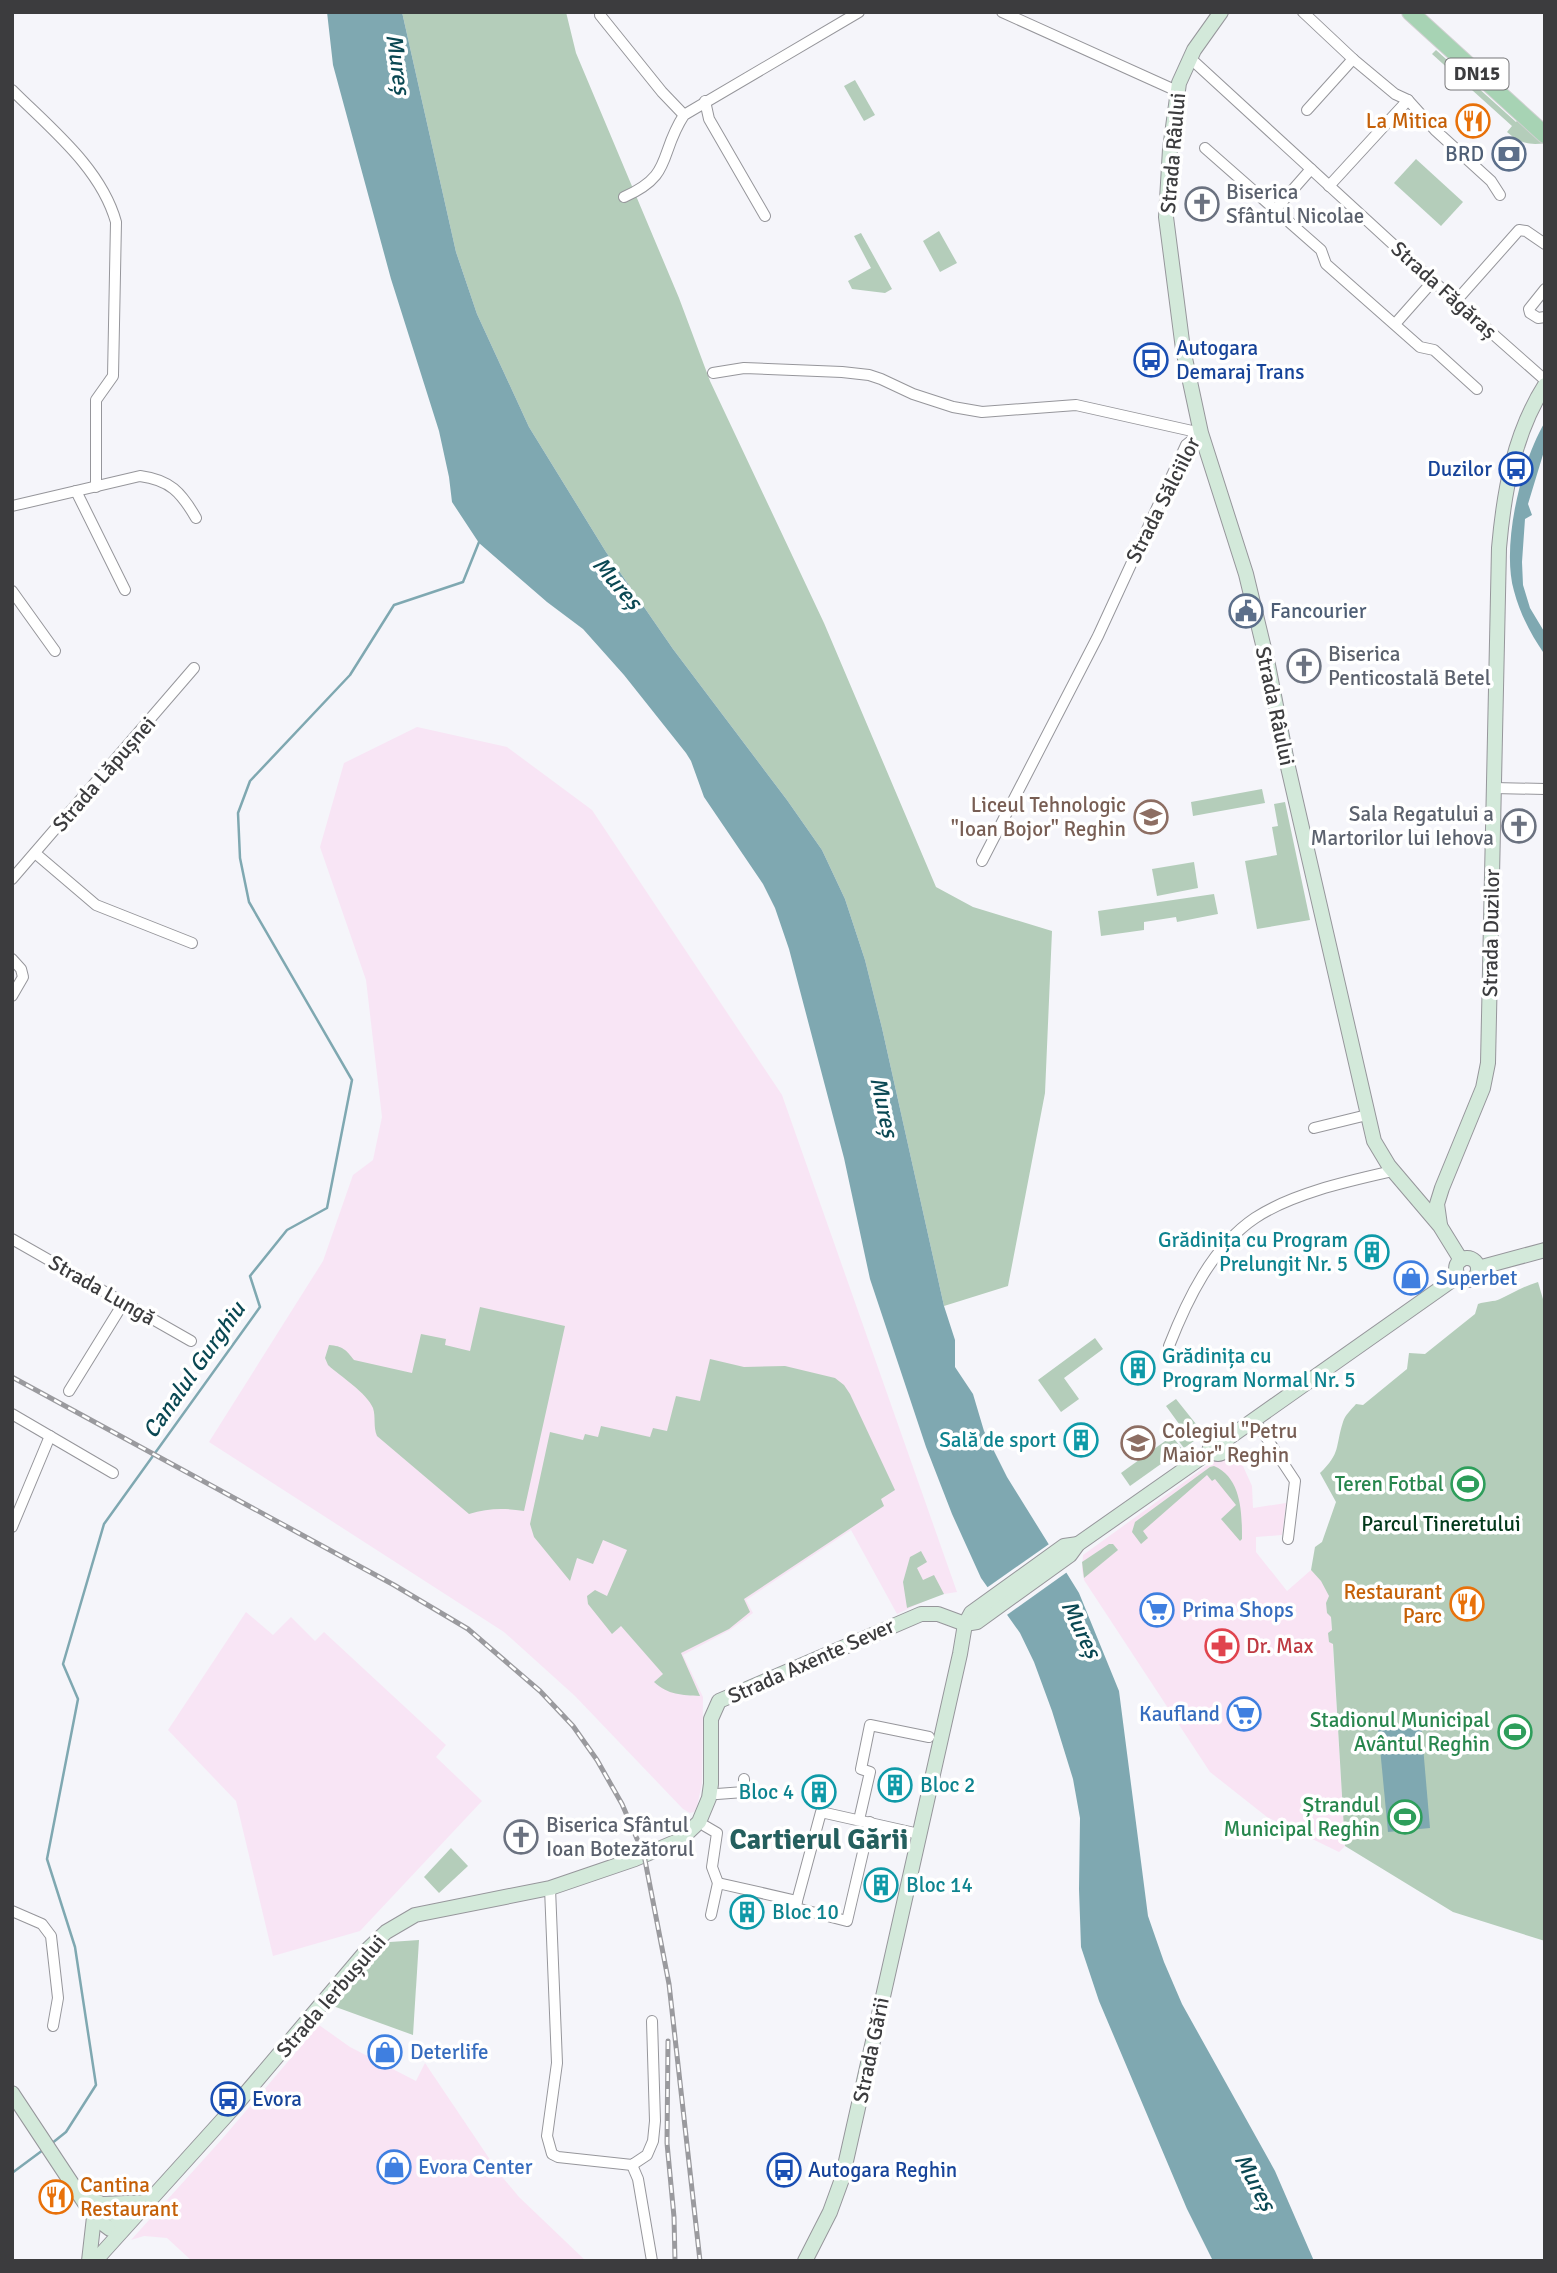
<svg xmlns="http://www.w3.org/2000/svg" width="1557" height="2273" font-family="Signika,sans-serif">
<rect width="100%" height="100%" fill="#f5f5fa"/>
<g fill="#f9e4f4">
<path d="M1234 1446 1252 1486 1253 1508 1286 1503 1282 1535 1256 1537V1552L1287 1591 1311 1570 1325 1585 1330 1599 1345 1846 1339 1852 1267 1817 1210 1772 1084 1580 1082 1570 1083 1555 1209 1464 1219 1454Z"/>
<path d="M319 2025 350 2047 416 2081 425 2063 499 2173 519 2197 586 2261H192L167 2238 144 2236 131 2240 222 2139Z"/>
</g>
<g fill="#f8e5f5">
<path d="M417 727 507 747 592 810 782 1095 957 1592 938 1595 897 1614 851 1530 746 1600 753 1613 730 1630 683 1655 703 1697 702 1784 697 1806 694 1812 690 1813 683 1809 575 1696 504 1632 209 1442 323 1261 353 1175 373 1160 382 1117 366 980 320 847 344 763Z"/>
<path d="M246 1612 273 1635 291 1617 315 1641 324 1632 446 1745 436 1757 482 1801 360 1931 273 1956 236 1801 168 1730Z"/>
</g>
<g fill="#b4cdba">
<path d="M402 12H566L576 53 679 298 710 381 824 623 936 887 973 907 1052 931 1045 1093 1008 1286 944 1306 882 1028 865 960 845 899 822 850 787 800 673 649 606 552 529 427 477 314 456 252Z"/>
<path d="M1436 50 1516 122 1522 115 1545 135V143C1529 146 1518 142 1507 132L1512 126 1432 54Z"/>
<path d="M855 80 875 115 864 121 844 86Z"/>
<path d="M1416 159 1463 202 1441 226 1394 183Z"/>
<path d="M939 231 957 263 940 272 923 241Z"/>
<path d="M861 233 892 289 885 293 852 289 848 281 871 268 854 236Z"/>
<path d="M1262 789 1265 803 1193 816 1191 802Z"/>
<path d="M1285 802 1310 920 1257 929 1245 861 1277 855 1272 827 1278 826 1274 804Z"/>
<path d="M1194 862 1198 888 1157 896 1152 869Z"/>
<path d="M1214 894 1218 914 1177 922 1176 917 1144 922V930L1101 936 1098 911Z"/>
<path d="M1538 1282 1545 1306V1941L1453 1912 1345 1846 1333 1644 1329 1642 1328 1633 1332 1630 1331 1617 1327 1613 1326 1603 1329 1596 1321 1581 1311 1570 1315 1547 1322 1542 1336 1502 1320 1473C1341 1453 1335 1447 1343 1422 1345 1415 1351 1410 1356 1404L1363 1405 1407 1369 1409 1353 1425 1354 1475 1314 1478 1304C1486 1301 1494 1302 1500 1299 1513 1293 1524 1286 1538 1282Z"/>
<path d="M480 1307 565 1326 524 1511C505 1508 488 1508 469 1514L377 1436C373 1427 376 1417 373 1408 367 1393 340 1376 328 1365L325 1358 329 1345C343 1346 346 1350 354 1360L412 1373 421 1334 446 1339 445 1345 470 1351Z"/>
<path d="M1095 1338 1103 1349 1064 1378 1079 1399 1061 1412 1038 1380Z"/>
<path d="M710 1359 744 1367 785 1366 835 1378 844 1385 850 1394 895 1490 881 1499 884 1506 744 1599 750 1612 729 1629 681 1653 700 1696C682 1695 668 1695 654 1682L663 1674 621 1626 612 1634 588 1604 587 1596 595 1590 607 1596 627 1550 603 1540 593 1564 577 1558 570 1581 534 1537 530 1524 550 1432 583 1440 585 1434 598 1437 601 1426 650 1437 653 1428 667 1431 676 1396 700 1401Z"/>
<path d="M1176 1399 1204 1434 1184 1448 1174 1435 1182 1428 1166 1406Z"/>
<path d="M1172 1436 1182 1449 1130 1486 1121 1473Z"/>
<path d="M1214 1466C1242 1478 1242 1514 1242 1539L1240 1541 1221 1519 1236 1505 1215 1479 1212 1481 1207 1475 1143 1531 1148 1538 1141 1544 1132 1532 1135 1522 1210 1467Z"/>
<path d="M1109 1544H1113L1118 1550 1084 1578 1082 1562Z"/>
<path d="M921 1551 927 1562 917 1568 923 1580 934 1575 944 1594 907 1608 903 1582 910 1557Z"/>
<path d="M451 1848 468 1866 439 1893 424 1877Z"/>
<path d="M419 1940 413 2035 333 2006 384 1945 390 1942Z"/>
</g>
<g fill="#7fa8b1">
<path d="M327 12H402L456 252 477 314 529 427 606 552 673 649 787 800 822 850 845 899 865 960 882 1028 944 1306 955 1340V1367L973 1394 984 1431 1007 1477 1079 1593 1119 1691 1148 1916 1164 1962 1182 2004 1275 2171 1314 2261H1213L1187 2209 1099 2001 1081 1947 1079 1889 1080 1818 1073 1779 1052 1711 1034 1662 1020 1633 981 1578 952 1514 926 1447 870 1279 844 1158 789 949 775 908 763 884 704 797 691 761 686 753 624 675 583 629 547 602 479 543 452 502 449 477 439 431 391 279 333 65Z"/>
<path d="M1545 422V448L1528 504 1532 515 1525 519 1522 562 1523 585 1530 608 1545 633V655C1531 635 1520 614 1514 591 1501 546 1521 462 1545 422Z"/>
<path d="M1421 1723 1430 1828 1388 1832 1378 1727Z"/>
</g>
<path fill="#f5f5fa" d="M1052 1542 1070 1570 1004 1617 985 1589Z"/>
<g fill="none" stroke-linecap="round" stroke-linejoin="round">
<g stroke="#7fa8b1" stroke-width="2.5">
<path d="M51 2144 66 2132 96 2085 75 1947 47 1859 78 1699 63 1664 104 1524 260 1307 250 1276 287 1230 327 1208 352 1080 249 902 240 858 238 813 250 781 350 675 394 605 463 582 479 542"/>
<path d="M12 2173 43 2150"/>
</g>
<defs>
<g id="street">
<path d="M1002 12 1177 91"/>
<path d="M1303 12 1353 59 1395 94 1408 100 1435 130 1491 181 1500 195"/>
<path d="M600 15 662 92 684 115"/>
<path d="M1190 58 1433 281 1545 380"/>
<path d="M12 90C50 128 101 168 116 222L113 376 96 400V487"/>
<path d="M705 101 709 119 765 216"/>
<path d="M1307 110 1353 59"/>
<path d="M1205 148 1321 250 1326 264 1420 347 1434 350 1477 389"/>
<path d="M1329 186 1408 100"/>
<path d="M624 197C674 175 658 155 684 115L859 12"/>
<path d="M1275 210 1311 169"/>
<path d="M1545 289 1529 309 1530 313 1538 318 1545 317"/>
<path d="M1456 301 1519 230 1526 231 1545 244"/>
<path d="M1395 324 1433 281"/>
<path d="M713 373 744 368 842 372 869 375 881 379 913 394 953 407 982 412 1076 405 1201 433"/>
<path d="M76 491 125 590"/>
<path d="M12 506 140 476C170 480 181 492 196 518"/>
<path d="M12 591 55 651"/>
<path d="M1494 788 1545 789"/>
<path d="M35 853 96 905 192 943"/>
<path d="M982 861 1098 636 1186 445 1201 433"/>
<path d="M12 879 194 668"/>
<path d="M12 959 21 969 23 977 12 996"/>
<path d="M1314 1128 1367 1115"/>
<path d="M12 1239 191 1341"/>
<path d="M1169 1346C1187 1300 1212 1247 1255 1218 1293 1193 1349 1181 1393 1171"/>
<path d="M69 1391 124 1302"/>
<path d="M12 1414 113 1473"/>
<path d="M1254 1419 1295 1481 1288 1539"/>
<path d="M12 1527 50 1436"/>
<path d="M717 1794 744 1792V1779"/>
<path d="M859 1820 870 1772 861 1769 870 1725 929 1737"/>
<path d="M705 1826 717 1833 712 1867 718 1883"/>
<path d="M550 1888 557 2063 547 2136 552 2154 558 2157 632 2165 647 2155 653 2141 655 2121 652 2021"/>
<path d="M797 1901 796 1908 847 1921 870 1822"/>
<path d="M12 1911 42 1924 51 1936 58 1998 53 2026"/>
<path d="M711 1915 718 1883 797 1901 821 1812 919 1834"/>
<path d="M632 2165 638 2179 652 2261"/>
</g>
<g id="secondary">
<path d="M1221 12 1194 50 1179 83 1170 149 1166 217 1183 349 1201 433 1246 574 1268 665 1288 767 1374 1141 1389 1166 1440 1226 1461 1260"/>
<path d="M1440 1225 1437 1204 1442 1188 1483 1088 1488 1063 1499 548C1504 491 1514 434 1545 385"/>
<circle cx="1467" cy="1269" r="11"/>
<path d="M1478 1268 1545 1250"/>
<circle cx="1218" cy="1446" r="8"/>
<path d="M1224 1441 1458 1276"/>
<path d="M965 1624 977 1622 1070 1555 1078 1544 1212 1450"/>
<path d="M12 2093 94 2217 110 2229H123"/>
<path d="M77 2192C97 2202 114 2206 123 2229"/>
<path d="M104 2204 148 2202"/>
<path d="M89 2261 94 2217"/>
<path d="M95 2261 235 2106 368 1949 386 1932 415 1915 550 1888 635 1859 680 1840 699 1822 709 1798 711 1784V1719L719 1701 921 1614H938L965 1624"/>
<path d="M805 2261 830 2212 842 2179 960 1654 965 1624 971 1613 1064 1546 1078 1544"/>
</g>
<path id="primary" d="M1410 12 1545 135"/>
</defs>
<use href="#street" stroke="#96969b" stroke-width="12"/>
<use href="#secondary" stroke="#96969b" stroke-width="16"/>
<use href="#primary" stroke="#d0d0d1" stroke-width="18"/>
<use href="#street" stroke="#fff" stroke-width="10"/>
<use href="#secondary" stroke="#d3e9da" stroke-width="14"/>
<use href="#primary" stroke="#a7d3b4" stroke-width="16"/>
<defs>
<g id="rail">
<path d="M12 1377 394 1585 468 1629 540 1691 573 1726 597 1760 622 1804 644 1855 669 1984 700 2261"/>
<path d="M668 2041 667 2143 674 2217 675 2261"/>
</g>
</defs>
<use href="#rail" stroke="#9a9a9e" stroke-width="5"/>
<use href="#rail" stroke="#fff" stroke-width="2.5" stroke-dasharray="8" stroke-linecap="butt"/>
</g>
<defs>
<symbol id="restaurant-ring" viewBox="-11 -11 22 22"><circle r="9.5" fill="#fff" stroke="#e8710a" stroke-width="1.5"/><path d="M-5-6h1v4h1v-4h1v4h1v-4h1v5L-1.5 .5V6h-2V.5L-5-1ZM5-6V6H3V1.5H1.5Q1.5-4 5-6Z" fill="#e8710a"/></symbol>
<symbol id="bank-ring" viewBox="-11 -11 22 22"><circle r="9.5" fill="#fff" stroke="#5c6f8a" stroke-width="1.5"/><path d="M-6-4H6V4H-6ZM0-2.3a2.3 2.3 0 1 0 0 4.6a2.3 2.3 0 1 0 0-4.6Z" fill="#5c6f8a"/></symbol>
<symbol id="church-ring" viewBox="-11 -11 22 22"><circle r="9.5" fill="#fff" stroke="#6b7280" stroke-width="1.5"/><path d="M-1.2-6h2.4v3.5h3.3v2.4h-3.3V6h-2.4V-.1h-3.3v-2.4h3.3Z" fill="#6b7280"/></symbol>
<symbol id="bus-ring" viewBox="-11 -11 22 22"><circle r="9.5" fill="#fff" stroke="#1a4fb4" stroke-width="1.5"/><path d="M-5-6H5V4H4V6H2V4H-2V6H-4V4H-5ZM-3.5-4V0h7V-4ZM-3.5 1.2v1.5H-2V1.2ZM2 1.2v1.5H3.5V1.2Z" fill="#1a4fb4"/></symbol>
<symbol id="civic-ring" viewBox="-11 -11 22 22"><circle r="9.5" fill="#fff" stroke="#5c6f8a" stroke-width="1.5"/><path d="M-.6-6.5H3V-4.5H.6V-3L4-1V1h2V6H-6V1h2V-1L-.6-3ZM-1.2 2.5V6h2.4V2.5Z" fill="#5c6f8a"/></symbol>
<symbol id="school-ring" viewBox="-11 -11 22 22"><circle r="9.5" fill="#fff" stroke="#8d6e63" stroke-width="1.5"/><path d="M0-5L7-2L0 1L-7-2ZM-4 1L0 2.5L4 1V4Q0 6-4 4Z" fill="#8d6e63"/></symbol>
<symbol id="building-ring" viewBox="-11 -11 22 22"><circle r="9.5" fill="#fff" stroke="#0f9aa8" stroke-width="1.5"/><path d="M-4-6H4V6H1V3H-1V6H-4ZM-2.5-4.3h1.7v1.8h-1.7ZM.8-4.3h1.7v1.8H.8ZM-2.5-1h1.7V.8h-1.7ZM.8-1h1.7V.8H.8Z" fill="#0f9aa8"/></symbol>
<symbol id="shop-ring" viewBox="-11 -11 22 22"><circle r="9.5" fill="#fff" stroke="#3f7fe0" stroke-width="1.5"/><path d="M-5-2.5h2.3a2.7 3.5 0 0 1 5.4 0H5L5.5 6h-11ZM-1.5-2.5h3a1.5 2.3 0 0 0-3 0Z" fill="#3f7fe0"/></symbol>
<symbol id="stadium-ring" viewBox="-11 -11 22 22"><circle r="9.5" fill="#fff" stroke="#2e9e5b" stroke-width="1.5"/><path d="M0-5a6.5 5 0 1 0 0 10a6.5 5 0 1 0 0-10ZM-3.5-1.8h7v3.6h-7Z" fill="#2e9e5b"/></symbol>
<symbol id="supermarket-ring" viewBox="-11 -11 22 22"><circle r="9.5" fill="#fff" stroke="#3f7fe0" stroke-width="1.5"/><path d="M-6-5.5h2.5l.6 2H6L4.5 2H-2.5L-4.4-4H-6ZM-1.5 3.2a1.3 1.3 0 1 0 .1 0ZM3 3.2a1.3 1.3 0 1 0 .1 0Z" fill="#3f7fe0"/></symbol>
<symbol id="pharmacy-ring" viewBox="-11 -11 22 22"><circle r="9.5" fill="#fff" stroke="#e0444e" stroke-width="1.5"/><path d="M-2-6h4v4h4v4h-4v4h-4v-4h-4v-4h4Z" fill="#e0444e"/></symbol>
</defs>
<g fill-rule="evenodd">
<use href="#restaurant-ring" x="1454" y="102" width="38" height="38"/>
<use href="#bank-ring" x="1490" y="135" width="38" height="38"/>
<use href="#church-ring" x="1183" y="185" width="38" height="38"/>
<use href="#bus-ring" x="1132" y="341" width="38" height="38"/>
<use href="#bus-ring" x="1497" y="450" width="38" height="38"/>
<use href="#civic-ring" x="1227" y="592" width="38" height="38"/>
<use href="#church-ring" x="1285" y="647" width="38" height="38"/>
<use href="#school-ring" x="1132" y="798" width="38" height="38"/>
<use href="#church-ring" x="1500" y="807" width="38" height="38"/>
<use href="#building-ring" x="1353" y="1233" width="38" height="38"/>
<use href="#shop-ring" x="1392" y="1259" width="38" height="38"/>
<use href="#building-ring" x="1119" y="1349" width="38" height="38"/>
<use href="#building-ring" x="1062" y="1421" width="38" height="38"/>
<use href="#school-ring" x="1119" y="1424" width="38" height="38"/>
<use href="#stadium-ring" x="1449" y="1465" width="38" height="38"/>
<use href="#restaurant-ring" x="1448" y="1585" width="38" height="38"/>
<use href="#supermarket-ring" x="1138" y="1591" width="38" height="38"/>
<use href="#pharmacy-ring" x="1203" y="1627" width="38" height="38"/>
<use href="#supermarket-ring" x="1225" y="1695" width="38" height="38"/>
<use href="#stadium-ring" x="1496" y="1713" width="38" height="38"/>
<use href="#building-ring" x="876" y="1766" width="38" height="38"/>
<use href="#building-ring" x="800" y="1773" width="38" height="38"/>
<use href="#stadium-ring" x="1386" y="1798" width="38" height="38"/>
<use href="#church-ring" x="502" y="1818" width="38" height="38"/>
<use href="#building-ring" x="862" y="1866" width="38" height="38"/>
<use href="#building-ring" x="728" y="1893" width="38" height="38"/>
<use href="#shop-ring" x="366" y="2033" width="38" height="38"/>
<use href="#bus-ring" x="209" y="2080" width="38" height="38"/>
<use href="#shop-ring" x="375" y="2148" width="38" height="38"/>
<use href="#bus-ring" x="765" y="2151" width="38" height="38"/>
<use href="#restaurant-ring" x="37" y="2178" width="38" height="38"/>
</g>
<g text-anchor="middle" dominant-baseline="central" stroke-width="7" stroke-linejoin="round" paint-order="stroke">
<rect fill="#fff" stroke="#767678" stroke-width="2" x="1445.5" y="58.5" width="63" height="31" rx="5"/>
<g font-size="19" font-weight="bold" fill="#3c3c3e">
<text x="1477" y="74">DN15</text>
</g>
<g font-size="21" fill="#c56008" stroke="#fff" text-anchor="end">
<text x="1448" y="121">La Mitica</text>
<text x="1442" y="1592">Restaurant<tspan x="1442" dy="24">Parc</tspan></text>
<text x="80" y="2185" text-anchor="start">Cantina<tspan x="80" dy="24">Restaurant</tspan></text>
</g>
<g font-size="21" fill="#3c3c3e" stroke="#fff">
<text transform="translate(1173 153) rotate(-85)">Strada Râului</text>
<text transform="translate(1444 290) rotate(42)">Strada Făgăraș</text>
<text transform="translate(1163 500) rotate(-63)">Strada Sălciilor</text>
<text transform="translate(1275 706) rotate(78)">Strada Râului</text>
<text transform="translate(104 774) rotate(-49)">Strada Lăpușnei</text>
<text transform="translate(1491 933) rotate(-89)">Strada Duzilor</text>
<text transform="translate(102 1290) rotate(30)">Strada Lungă</text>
<text transform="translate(811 1661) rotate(-24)">Strada Axente Sever</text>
<text transform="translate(331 1996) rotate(-49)">Strada Ierbușului</text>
<text transform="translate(871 2050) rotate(-78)">Strada Gării</text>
</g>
<g font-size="21" fill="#4e5e75" stroke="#fff" text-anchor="end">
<text x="1484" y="154">BRD</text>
<text x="1270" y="611" text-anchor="start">Fancourier</text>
</g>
<g font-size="21" fill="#5b616d" stroke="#fff" text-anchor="start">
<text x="1226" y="192">Biserica<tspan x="1226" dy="24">Sfântul Nicolae</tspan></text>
<text x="1328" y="654">Biserica<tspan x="1328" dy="24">Penticostală Betel</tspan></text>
<text x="1494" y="814" text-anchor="end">Sala Regatului a<tspan x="1494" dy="24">Martorilor lui Iehova</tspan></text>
<text x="546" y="1825">Biserica Sfântul<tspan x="546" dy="24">Ioan Botezătorul</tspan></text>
</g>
<g font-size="21" fill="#164399" stroke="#fff" text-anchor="start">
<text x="1176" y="348">Autogara<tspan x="1176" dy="24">Demaraj Trans</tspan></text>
<text x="1492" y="469" text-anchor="end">Duzilor</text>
<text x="252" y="2099">Evora</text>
<text x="808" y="2170">Autogara Reghin</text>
</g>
<g font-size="21" fill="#785e54" stroke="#fff" text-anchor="end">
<text x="1126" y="805">Liceul Tehnologic<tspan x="1126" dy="24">"Ioan Bojor" Reghin</tspan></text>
<text x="1162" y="1431" text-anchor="start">Colegiul "Petru<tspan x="1162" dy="24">Maior" Reghin</tspan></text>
</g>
<g font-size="21" fill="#0d838f" stroke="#fff" text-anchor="start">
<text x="1348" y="1240" text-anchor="end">Grădinița cu Program<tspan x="1348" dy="24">Prelungit Nr. 5</tspan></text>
<text x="1162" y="1356">Grădinița cu<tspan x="1162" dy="24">Program Normal Nr. 5</tspan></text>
<text x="1056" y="1440" text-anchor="end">Sală de sport</text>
<text x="920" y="1785">Bloc 2</text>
<text x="794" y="1792" text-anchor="end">Bloc 4</text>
<text x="906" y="1885">Bloc 14</text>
<text x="772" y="1912">Bloc 10</text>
</g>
<g font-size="21" fill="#366cbe" stroke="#fff" text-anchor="start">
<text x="1436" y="1278">Superbet</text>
<text x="1182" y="1610">Prima Shops</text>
<text x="1220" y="1714" text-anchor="end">Kaufland</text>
<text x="410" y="2052">Deterlife</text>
<text x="418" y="2167">Evora Center</text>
</g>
<g font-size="21" fill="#27864d" stroke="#fff" text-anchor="end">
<text x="1444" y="1484">Teren Fotbal</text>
<text x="1490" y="1720">Stadionul Municipal<tspan x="1490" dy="24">Avântul Reghin</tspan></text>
<text x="1380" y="1805">Ștrandul<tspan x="1380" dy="24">Municipal Reghin</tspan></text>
</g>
<g font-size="21" fill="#01381a" stroke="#fff">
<text x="1441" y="1524">Parcul Tineretului</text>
</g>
<g font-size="21" fill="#be3a42" stroke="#fff" text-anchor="start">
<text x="1246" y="1646">Dr. Max</text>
</g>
<g font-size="23" font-style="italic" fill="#0a4853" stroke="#fff">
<text transform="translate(398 64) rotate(82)">Mureș</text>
<text transform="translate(617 583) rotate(49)">Mureș</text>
<text transform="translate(884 1107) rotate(78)">Mureș</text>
<text transform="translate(194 1370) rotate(-55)">Canalul Gurghiu</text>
<text transform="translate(1081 1629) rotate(64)">Mureș</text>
<text transform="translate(1255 2182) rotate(62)">Mureș</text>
</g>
<g font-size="28" font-weight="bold" fill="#255f5e" stroke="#fff">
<text x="819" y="1840">Cartierul Gării</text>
</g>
</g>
<rect width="1557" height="2273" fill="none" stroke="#3c3c3e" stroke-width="28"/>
</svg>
